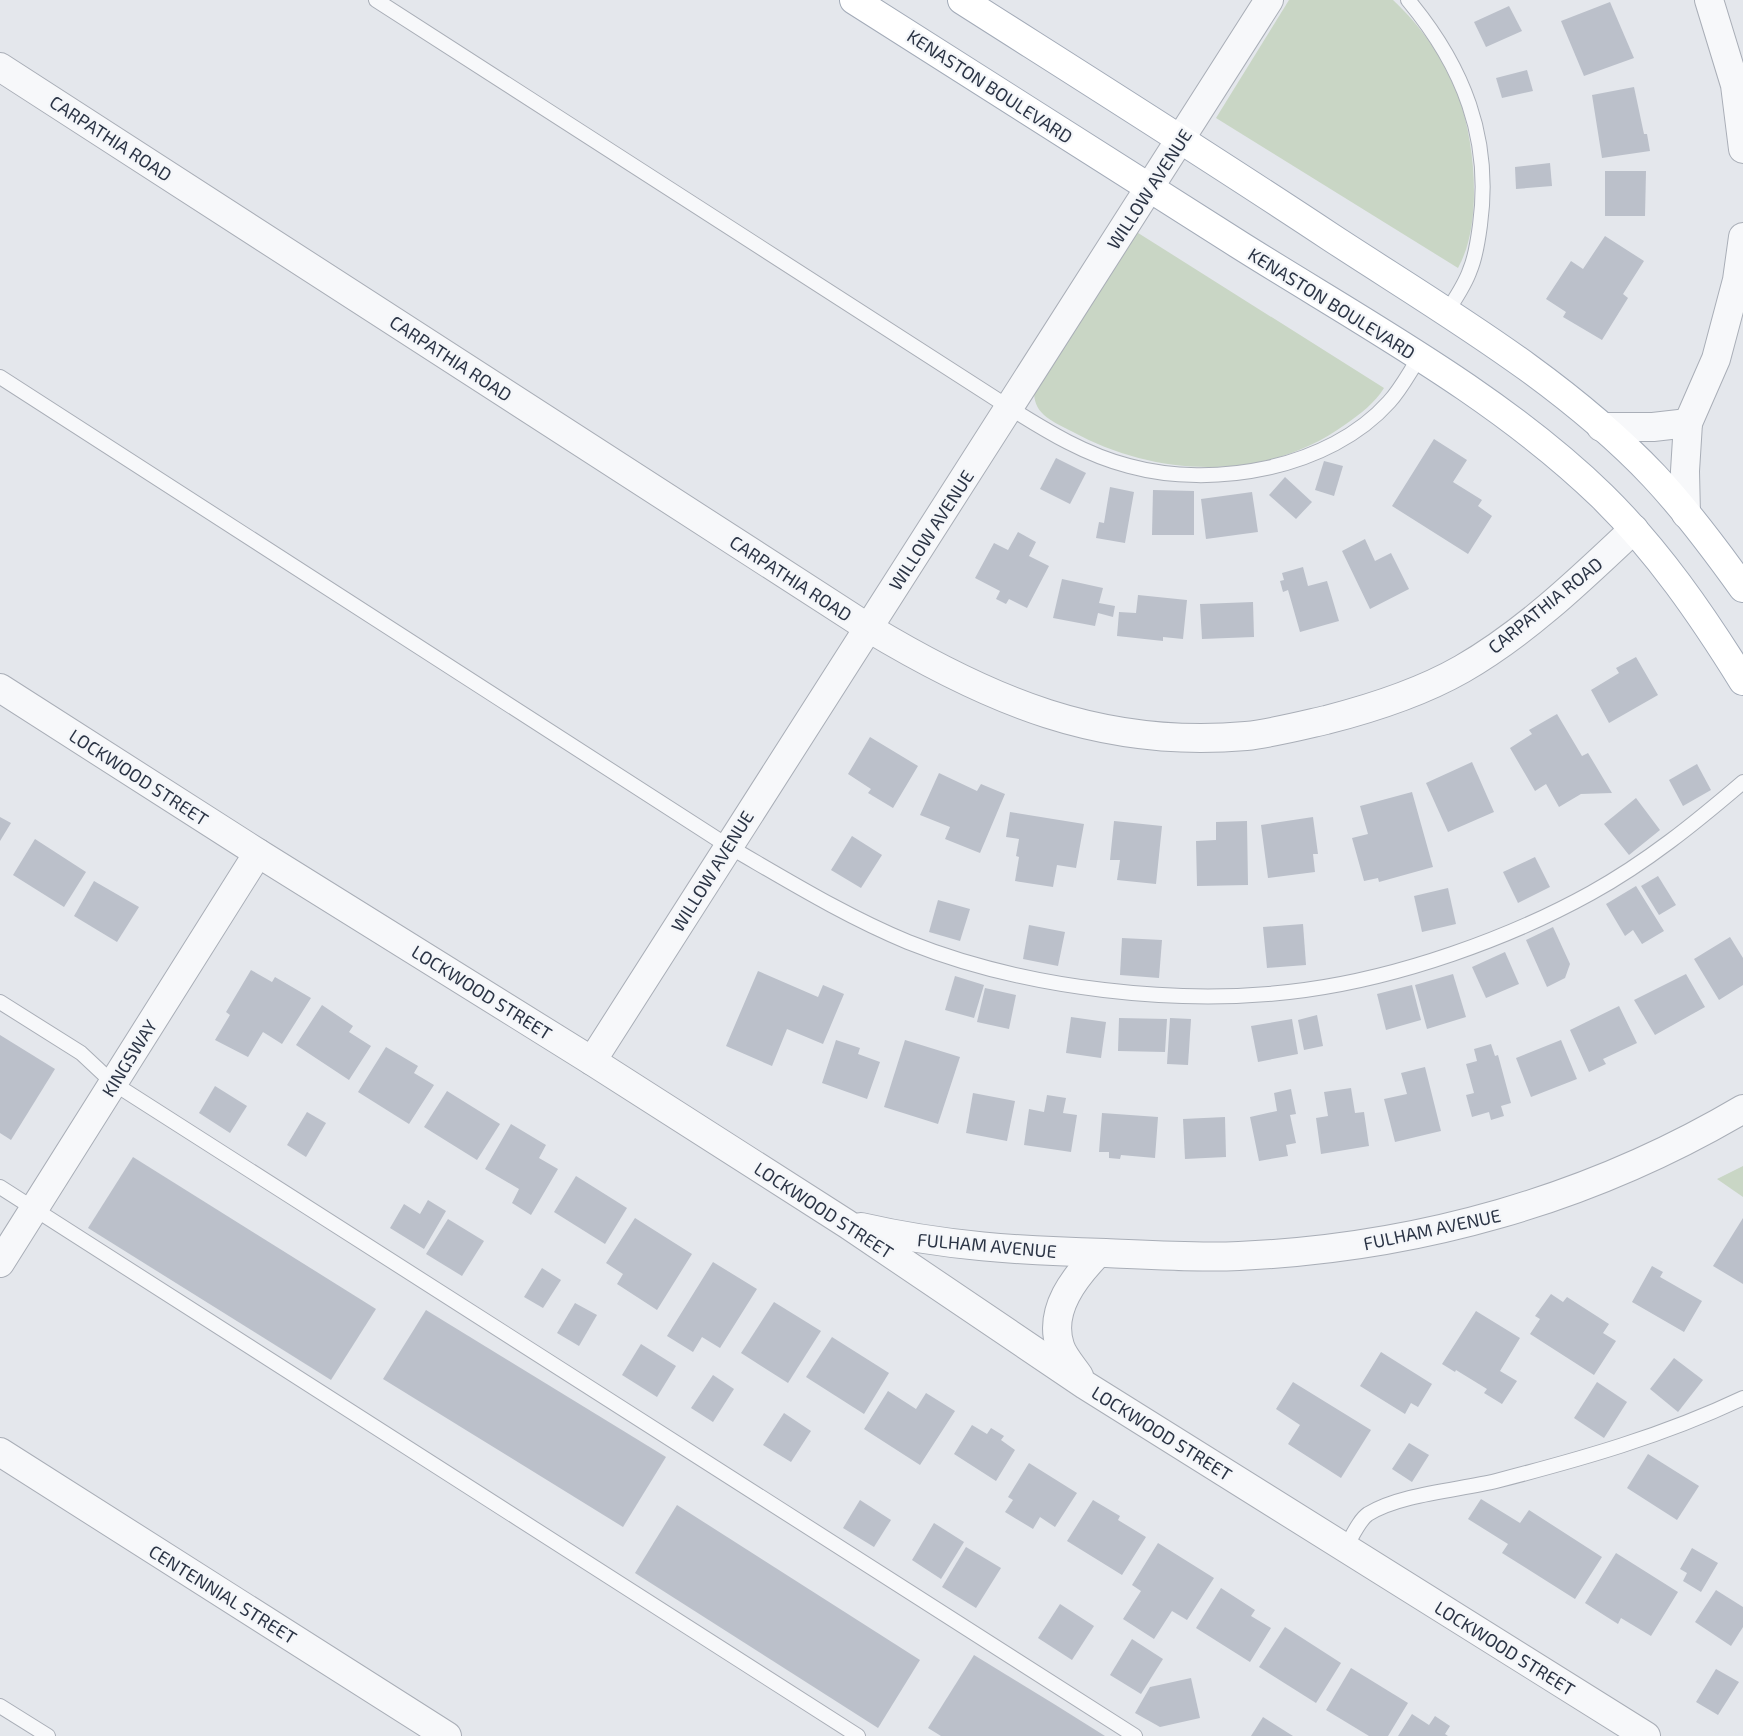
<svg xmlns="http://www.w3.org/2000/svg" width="1743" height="1736" font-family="'Exo 2',sans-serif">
<rect width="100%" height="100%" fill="#e4e7ec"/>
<g fill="#c9d6c5">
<path d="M1289 0H1393C1421 26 1446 61 1459 97 1475 145 1483 223 1458 268L1216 118Z"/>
<path d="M1135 231 1384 388C1375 403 1360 414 1346 424 1267 482 1157 478 1073 432 1055 422 1034 416 1034 392Z"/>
<path d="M1743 1166V1197L1717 1179Z"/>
</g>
<g fill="#bbc0ca">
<path d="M1610 2 1634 58 1584 76 1561 21Z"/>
<path d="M1509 6 1522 31 1486 47 1474 22Z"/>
<path d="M1527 70 1533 91 1502 98 1496 78Z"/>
<path d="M1634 87 1644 134H1647L1650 151 1602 158 1592 95Z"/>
<path d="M1550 163 1552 186 1516 189 1515 167Z"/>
<path d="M1605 171H1646L1645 216H1605Z"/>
<path d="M1605 236 1644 261 1623 294 1628 298 1602 340 1563 317 1566 312 1546 299 1571 261 1583 269Z"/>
<path d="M1434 439 1467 460 1453 482 1482 500 1478 506 1492 516 1468 554 1392 506Z"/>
<path d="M1056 458 1086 473 1070 504 1040 489Z"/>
<path d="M1324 461 1343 466 1334 496 1315 490Z"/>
<path d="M1285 477 1312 502 1296 519 1269 495Z"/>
<path d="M1110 487 1134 492 1125 543 1096 538 1099 522 1104 523Z"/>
<path d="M1153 490 1194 491V535H1152Z"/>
<path d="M1252 492 1258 532 1206 539 1201 499Z"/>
<path d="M1018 532 1036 542 1029 556 1049 566 1027 608 1009 599 1006 604 996 599 1000 591 975 578 994 543 1008 550Z"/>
<path d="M1365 539 1375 561 1391 553 1409 589 1370 609 1342 551Z"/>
<path d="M1303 567 1308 586 1327 581 1339 621 1300 632 1288 590 1283 592 1280 581 1284 580 1282 573Z"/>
<path d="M1062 579 1103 588 1099 603 1115 606 1113 617 1098 613 1095 626 1053 618Z"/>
<path d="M1138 595 1187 600 1183 639 1163 637V641L1117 636 1119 612 1136 613Z"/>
<path d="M1253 602 1254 637 1202 639 1200 604Z"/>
<path d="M1636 657 1658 695 1609 723 1591 690 1619 673 1616 668Z"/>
<path d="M1557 714 1582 756 1588 753 1612 793 1581 794 1559 807 1546 784 1535 791 1510 748 1532 734 1529 730Z"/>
<path d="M870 737 918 766 893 808 868 793 871 789 848 774Z"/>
<path d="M1472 762 1494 812 1448 832 1426 783Z"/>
<path d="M1697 764 1711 790 1683 806 1669 780Z"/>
<path d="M939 773 977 791 981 784 1005 794 980 853 945 839 950 827 920 815Z"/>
<path d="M1412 792 1433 867 1379 882 1378 878 1364 881 1352 838 1368 834 1360 806Z"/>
<path d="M1636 798 1660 830 1629 855 1604 824Z"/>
<path d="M1010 812 1084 824 1076 868 1057 865 1053 887 1015 881 1019 857 1016 856 1019 839 1006 837Z"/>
<path d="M0 817 11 823 0 841Z"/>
<path d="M1313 817 1318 854H1313L1315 872 1268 878 1261 825Z"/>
<path d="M1114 821 1162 826 1156 884 1117 880 1120 860H1110Z"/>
<path d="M1247 821 1248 885 1197 886 1196 841 1216 840V822Z"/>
<path d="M852 836 882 855 861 888 831 870Z"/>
<path d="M35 839 86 872 64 907 13 875Z"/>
<path d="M1535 857 1550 887 1518 903 1503 872Z"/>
<path d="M1658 876 1676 905 1659 915 1641 886Z"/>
<path d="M94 881 139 907 117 942 74 916Z"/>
<path d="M1636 886 1664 931 1642 944 1633 930 1625 936 1606 904Z"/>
<path d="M1448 888 1456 924 1422 932 1414 896Z"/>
<path d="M938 900 970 909 960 941 929 932Z"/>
<path d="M1303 924 1306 965 1267 968 1263 927Z"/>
<path d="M1029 925 1065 932 1058 966 1023 959Z"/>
<path d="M1553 927 1570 964 1565 978 1547 987 1526 940Z"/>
<path d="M1730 937 1743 958V985L1719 1000 1694 959Z"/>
<path d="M1122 938 1162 940 1159 978 1120 975Z"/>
<path d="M1505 952 1519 984 1486 998 1472 967Z"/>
<path d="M251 970 272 982 275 977 311 998 282 1044 263 1032 248 1057 215 1040 230 1015 226 1012Z"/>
<path d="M758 971 818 997 823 985 844 994 823 1044 787 1029 772 1066 726 1046Z"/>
<path d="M1453 974 1466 1017 1427 1029 1415 985Z"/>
<path d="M1686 974 1705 1007 1655 1035 1634 1000Z"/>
<path d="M955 976 984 985 974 1018 945 1010Z"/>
<path d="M1412 985 1421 1020 1386 1030 1377 994Z"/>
<path d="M985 988 1016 995 1009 1029 977 1022Z"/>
<path d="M322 1005 353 1026 349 1032 371 1046 349 1080 296 1045Z"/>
<path d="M1619 1006 1637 1043 1603 1059 1606 1064 1589 1072 1570 1030Z"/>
<path d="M1317 1015 1323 1046 1304 1050 1298 1020Z"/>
<path d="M1071 1017 1106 1022 1101 1058 1066 1053Z"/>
<path d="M1119 1018 1167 1019 1165 1052 1118 1051Z"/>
<path d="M1170 1018 1191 1019 1188 1065 1167 1064Z"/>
<path d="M1292 1019 1298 1054 1258 1062 1251 1026Z"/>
<path d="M0 1035 55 1069 11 1140 0 1133Z"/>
<path d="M836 1040 860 1048 858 1054 880 1062 867 1099 822 1083Z"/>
<path d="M905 1040 960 1057 938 1124 884 1107Z"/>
<path d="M1561 1040 1577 1079 1531 1097 1516 1058Z"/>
<path d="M1491 1044 1495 1056 1498 1055 1511 1103 1501 1106 1504 1116 1491 1120 1489 1112 1472 1117 1466 1095 1474 1093 1466 1064 1477 1061 1474 1049Z"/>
<path d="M386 1047 418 1066 414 1073 434 1085 409 1124 358 1092Z"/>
<path d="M1425 1067 1441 1131 1395 1142 1384 1099 1407 1094 1401 1073Z"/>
<path d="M215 1086 247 1106 230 1133 199 1113Z"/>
<path d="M1351 1088 1355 1113 1364 1112 1369 1146 1321 1154 1316 1118 1328 1116 1324 1092Z"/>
<path d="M1291 1089 1296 1114 1290 1115 1296 1143 1286 1145 1288 1156 1259 1161 1250 1117 1277 1111 1274 1093Z"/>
<path d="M447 1091 500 1124 477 1160 424 1127Z"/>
<path d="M973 1093 1015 1101 1007 1141 966 1133Z"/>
<path d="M1047 1095 1066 1098 1063 1113 1077 1115 1071 1152 1024 1145 1029 1109 1044 1112Z"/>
<path d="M307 1112 326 1123 306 1157 287 1145Z"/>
<path d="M1102 1113 1158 1117 1155 1158 1121 1155 1120 1159 1109 1158V1152H1099Z"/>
<path d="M1225 1117 1226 1157 1185 1159 1183 1119Z"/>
<path d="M511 1124 546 1145 539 1158 558 1169 531 1215 512 1203 519 1189 485 1169Z"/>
<path d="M133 1157 376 1309 331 1380 88 1228Z"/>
<path d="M576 1176 627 1208 605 1244 554 1212Z"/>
<path d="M428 1200 446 1211 424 1249 390 1228 404 1204 420 1214Z"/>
<path d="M635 1218 692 1254 657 1310 617 1284 623 1274 606 1263Z"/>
<path d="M1743 1218V1284L1713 1266Z"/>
<path d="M448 1219 484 1241 462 1276 426 1254Z"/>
<path d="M713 1262 757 1289 720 1348 702 1337 693 1352 667 1336Z"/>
<path d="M1652 1266 1663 1272 1660 1277 1702 1301 1684 1332 1632 1302Z"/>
<path d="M542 1268 561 1280 543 1308 524 1297Z"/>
<path d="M1551 1294 1563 1302 1567 1297 1609 1324 1603 1333 1616 1341 1594 1375 1530 1334 1540 1319 1535 1316Z"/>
<path d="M774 1302 821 1331 788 1383 741 1353Z"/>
<path d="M575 1303 597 1315 579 1346 557 1333Z"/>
<path d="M426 1310 666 1457 623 1527 383 1379Z"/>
<path d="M1476 1311 1520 1338 1500 1371 1517 1381 1502 1404 1484 1393 1487 1389 1456 1370 1455 1372 1442 1364Z"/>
<path d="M832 1337 889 1373 864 1414 806 1377Z"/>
<path d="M641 1344 676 1366 657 1397 622 1375Z"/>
<path d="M1381 1352 1432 1384 1418 1407 1411 1403 1405 1414 1360 1386Z"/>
<path d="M1674 1358 1703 1380 1678 1412 1650 1389Z"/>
<path d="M713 1375 734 1389 713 1422 691 1408Z"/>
<path d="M1293 1382 1371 1430 1341 1478 1288 1444 1300 1425 1276 1409Z"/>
<path d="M1597 1382 1627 1402 1604 1438 1574 1418Z"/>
<path d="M888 1391 916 1409 926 1393 955 1411 920 1465 864 1429Z"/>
<path d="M784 1413 811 1431 791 1462 763 1445Z"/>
<path d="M972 1425 987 1434 991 1428 1004 1436 1001 1440 1015 1450 996 1481 954 1454Z"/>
<path d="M1409 1443 1429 1455 1412 1482 1392 1469Z"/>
<path d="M1648 1454 1699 1486 1677 1520 1627 1488Z"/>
<path d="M1029 1463 1077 1493 1055 1527 1040 1517 1033 1529 1005 1512 1013 1500 1008 1497Z"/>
<path d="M1481 1499 1520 1523 1529 1510 1602 1557 1575 1599 1502 1553 1508 1544 1468 1519Z"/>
<path d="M860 1500 891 1520 874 1547 843 1528Z"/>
<path d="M1093 1500 1120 1516 1118 1520 1146 1537 1122 1575 1067 1541Z"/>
<path d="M677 1505 920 1660 878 1728 635 1573Z"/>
<path d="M934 1523 964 1542 941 1579 912 1560Z"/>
<path d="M1158 1543 1214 1578 1187 1620 1172 1611 1154 1639 1123 1619 1141 1591 1132 1585Z"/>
<path d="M966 1547 1001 1568 976 1608 942 1587Z"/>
<path d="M1692 1548 1718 1563 1701 1592 1683 1581 1687 1573 1680 1569Z"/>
<path d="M1616 1553 1678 1592 1651 1636 1621 1618 1618 1624 1585 1603Z"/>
<path d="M1221 1588 1255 1610 1251 1616 1271 1628 1250 1662 1196 1628Z"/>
<path d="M1716 1590 1743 1607V1627L1731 1646 1695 1622Z"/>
<path d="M1060 1604 1094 1626 1072 1660 1038 1638Z"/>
<path d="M1285 1627 1341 1663 1316 1703 1259 1667Z"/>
<path d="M1132 1639 1163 1659 1141 1694 1110 1675Z"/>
<path d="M974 1655 1054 1704 1105 1736H941L928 1728Z"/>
<path d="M1351 1668 1408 1703 1388 1736H1369L1326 1710Z"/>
<path d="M1716 1669 1739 1682 1718 1715 1696 1702Z"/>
<path d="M1191 1678 1200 1718 1160 1727 1135 1713 1150 1687Z"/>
<path d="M1412 1714 1429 1725 1435 1716 1450 1726 1445 1734 1448 1736H1398Z"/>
<path d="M1263 1717 1293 1736H1251Z"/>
</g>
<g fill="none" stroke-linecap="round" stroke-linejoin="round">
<defs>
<g id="lane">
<path d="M376 0 1010 408C1048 432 1086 455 1129 466 1213 489 1329 469 1389 402 1401 389 1409 373 1419 358"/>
<path d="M1408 0C1463 66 1492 138 1480 225 1478 240 1476 256 1470 270 1465 285 1455 299 1446 313"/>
<path d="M0 377 728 846C787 880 845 916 908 942 1025 989 1181 1007 1305 990 1400 977 1508 939 1591 893 1647 862 1695 823 1743 782"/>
<path d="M0 1002 81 1053 113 1083 1135 1736"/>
<path d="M0 1187 858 1736"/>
<path d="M1345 1548C1351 1539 1359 1520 1368 1514 1400 1494 1459 1490 1496 1481 1581 1459 1663 1436 1743 1398"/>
<path d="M0 1706 48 1736"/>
</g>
<g id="street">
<path d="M1709 0 1735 85 1743 149"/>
<path d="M0 67 867 627C988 700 1101 749 1246 736 1273 733 1300 726 1326 720 1373 708 1420 693 1462 669 1526 632 1580 580 1634 529"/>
<path d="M1601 427H1653L1688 423"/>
<path d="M1686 514 1685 471 1688 423 1716 359 1737 280 1743 237"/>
<path d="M0 688 258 853 592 1061 847 1224 1085 1385 1646 1736"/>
<path d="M592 1061 1269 0"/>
<path d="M861 1227C943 1246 1022 1251 1106 1253 1150 1255 1194 1258 1239 1256 1417 1248 1589 1200 1743 1109"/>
<path d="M0 1263 258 853"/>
<path d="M1079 1376C1073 1367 1063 1356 1060 1346 1048 1310 1075 1277 1098 1253"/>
<path d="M0 1452 447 1736"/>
</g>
<g id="primary">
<path d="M854 0C982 82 1110 163 1238 244 1360 321 1498 395 1602 496 1658 551 1702 615 1743 681"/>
<path d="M962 0C1086 79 1210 157 1332 238 1442 310 1562 379 1654 476 1686 510 1715 549 1743 588"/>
</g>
</defs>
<use href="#lane" stroke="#a9aeb7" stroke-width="16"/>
<use href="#street" stroke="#a9aeb7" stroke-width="30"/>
<use href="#primary" stroke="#a3abb8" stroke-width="30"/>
<use href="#lane" stroke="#f7f8fa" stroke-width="14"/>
<use href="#street" stroke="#f7f8fa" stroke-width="28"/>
<use href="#primary" stroke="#fff" stroke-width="28"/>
</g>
<g text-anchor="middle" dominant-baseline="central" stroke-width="4.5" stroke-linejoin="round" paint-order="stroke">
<g font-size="18" fill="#2b3445" stroke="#f4f6f9">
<text transform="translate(990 86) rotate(33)">KENASTON BOULEVARD</text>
<text transform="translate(111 138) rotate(33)">CARPATHIA ROAD</text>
<text transform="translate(1149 189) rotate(-57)">WILLOW AVENUE</text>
<text transform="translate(1332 303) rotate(32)">KENASTON BOULEVARD</text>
<text transform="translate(451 358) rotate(33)">CARPATHIA ROAD</text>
<text transform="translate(931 530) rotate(-57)">WILLOW AVENUE</text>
<text transform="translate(791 578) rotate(33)">CARPATHIA ROAD</text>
<text transform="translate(1545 605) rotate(-39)">CARPATHIA ROAD</text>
<text transform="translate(139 777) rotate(33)">LOCKWOOD STREET</text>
<text transform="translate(712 871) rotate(-58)">WILLOW AVENUE</text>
<text transform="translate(482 992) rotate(32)">LOCKWOOD STREET</text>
<text transform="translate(129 1058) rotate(-58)">KINGSWAY</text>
<text transform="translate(824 1210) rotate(33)">LOCKWOOD STREET</text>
<text transform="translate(1432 1229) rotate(-12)">FULHAM AVENUE</text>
<text transform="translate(987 1245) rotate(5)">FULHAM AVENUE</text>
<text transform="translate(1162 1433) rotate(32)">LOCKWOOD STREET</text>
<text transform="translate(223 1594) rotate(32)">CENTENNIAL STREET</text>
<text transform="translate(1505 1648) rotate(32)">LOCKWOOD STREET</text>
</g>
</g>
</svg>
